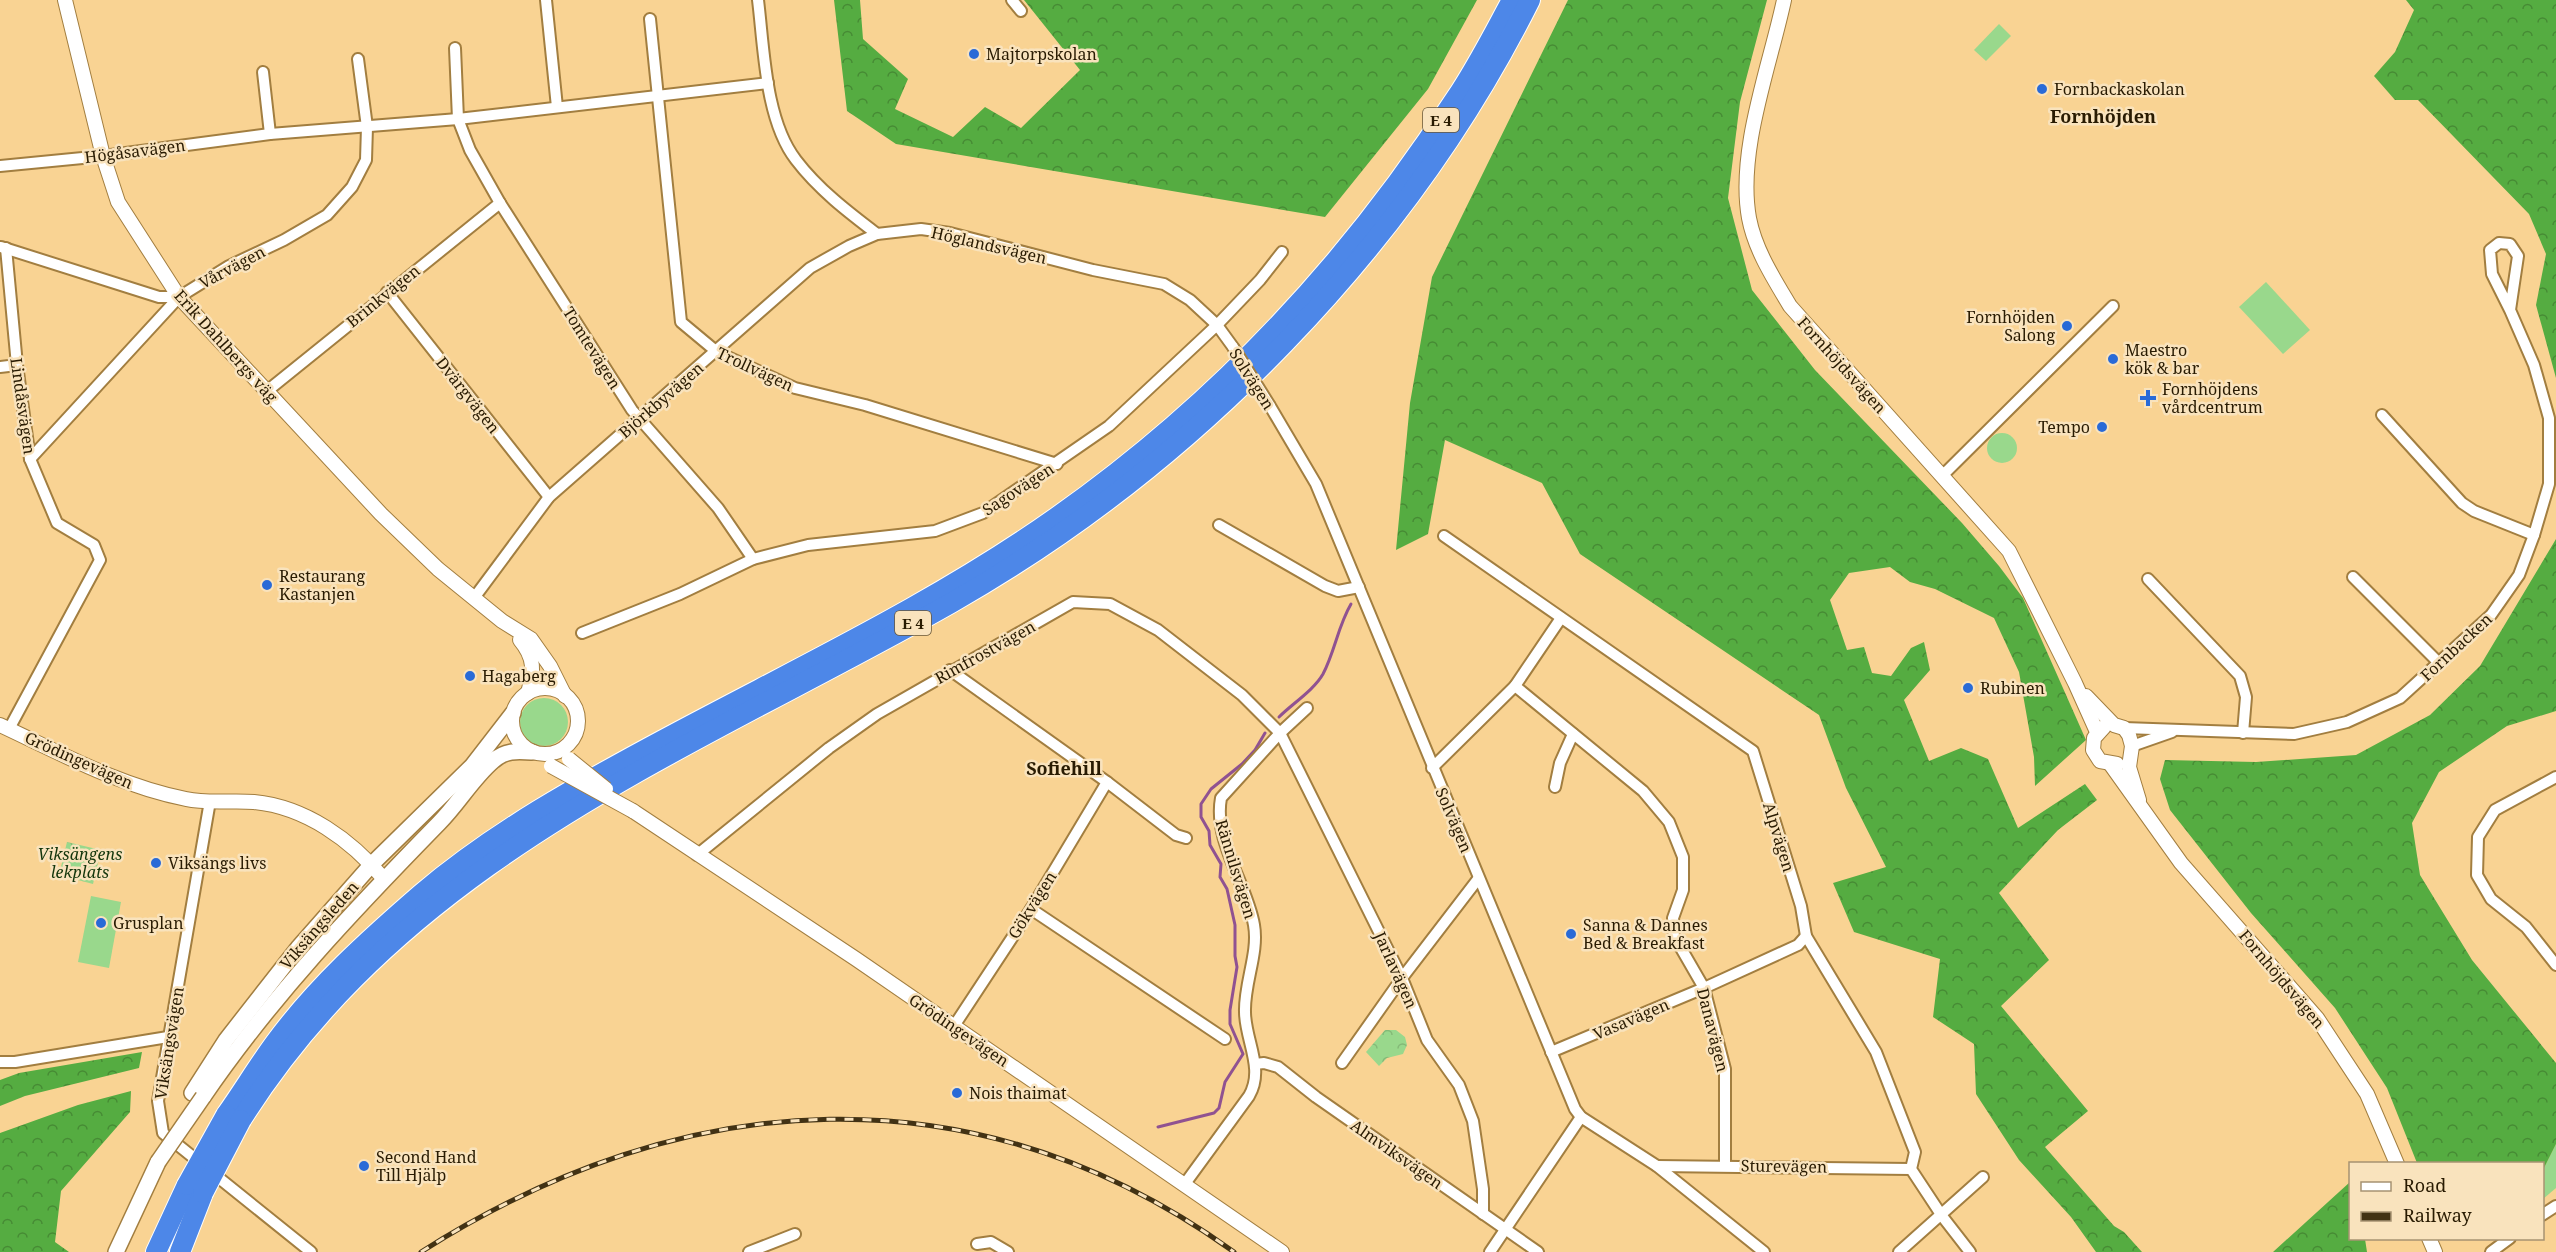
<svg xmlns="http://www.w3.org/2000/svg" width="2556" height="1252" font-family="'Noto Serif',serif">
<defs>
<pattern id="forest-crowns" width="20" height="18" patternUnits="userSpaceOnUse" patternTransform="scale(1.5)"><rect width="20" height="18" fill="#55ac41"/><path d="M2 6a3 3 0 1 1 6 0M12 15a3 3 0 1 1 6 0" fill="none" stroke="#468b34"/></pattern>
<pattern id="park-crowns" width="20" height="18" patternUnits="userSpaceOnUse" patternTransform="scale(1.5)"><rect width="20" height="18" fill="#99d88c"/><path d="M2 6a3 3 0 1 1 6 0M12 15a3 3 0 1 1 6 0" fill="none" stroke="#84b977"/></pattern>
</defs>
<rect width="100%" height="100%" fill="#f9d393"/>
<g fill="#99d88c">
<path d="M1999 24 2011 36 1986 61 1974 50Z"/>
<path d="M2266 282 2310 330 2283 354 2239 307Z"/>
<circle cx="2002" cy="448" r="15"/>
<circle cx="544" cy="722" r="24"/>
<path d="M91 896 121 902 109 968 78 962Z"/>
<path d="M2556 1144V1188L2543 1199V1170Z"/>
</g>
<g fill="url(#forest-crowns)">
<path d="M834 0H860L863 39 908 79 895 109 953 137 985 107 1021 128 1080 70 1024 0H1477L1428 89 1325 217 896 144 847 111Z"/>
<path d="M1568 0H1767L1740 102 1728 198 1752 290 1815 370 1962 523 1999 566 2023 598 2086 740 2035 786 2034 757 2019 672 1994 618 1935 589 1910 582 1890 567 1849 573 1830 600 1847 650 1864 647 1872 673 1891 676 1911 648 1924 642 1930 670 1904 700 1929 761 1961 748 1988 759 2018 828 2085 784 2097 800 2058 830 1999 893 2049 960 2001 1006 2088 1111 2045 1147 2114 1226 2124 1232 2142 1252H2096L2071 1217 2019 1160 1976 1094 1974 1044 1933 1017 1940 959 1854 932 1833 883 1886 867 1846 788 1819 715 1580 554 1542 483 1445 440 1428 534 1396 550 1410 403 1432 277Z"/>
<path d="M2406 0H2556V378L2536 305 2546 254 2529 214 2418 100H2395L2374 76 2395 52 2414 10Z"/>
<path d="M2556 539V711L2507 726 2439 772 2412 823 2420 875 2472 960 2556 1063V1144L2543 1170 2542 1164 2417 1163 2387 1088 2335 1008 2251 913 2170 810 2160 779 2165 760 2256 762 2356 755 2430 715 2480 666Z"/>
<path d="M142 1052 139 1068 25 1096 0 1106V1080L19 1073Z"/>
<path d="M131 1091 130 1112 61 1191 55 1242 69 1252H0V1133L78 1105Z"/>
<path d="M2350 1182V1238L2365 1239 2367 1252H2273Z"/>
</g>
<g fill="url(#park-crowns)">
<path d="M67 842 101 850 93 884 59 875Z"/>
<path d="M1385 1030H1396L1405 1037 1407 1045 1403 1054 1387 1058 1379 1066 1366 1052Z"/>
</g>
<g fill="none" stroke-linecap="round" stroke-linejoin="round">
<g stroke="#905291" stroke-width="3">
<path d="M1279 717C1292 704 1314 690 1323 674 1335 651 1338 626 1351 604"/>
<path d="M1158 1127 1214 1113 1219 1108 1225 1082 1243 1054 1230 1024V1010L1237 967 1235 956V925L1227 889 1220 877 1221 864 1210 845 1209 831 1201 817V804L1211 789 1242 764 1255 750 1265 733"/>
</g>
<defs>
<g id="minor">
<path d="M546 0 557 107"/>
<path d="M758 0C764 48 765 120 796 160 818 189 848 212 877 234"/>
<path d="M1012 0 1021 11"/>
<path d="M650 19 681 322 717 352 795 388 865 405 1057 464"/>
<path d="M455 48 458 119 470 150 500 203 632 410 718 508 753 559"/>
<path d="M263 72 270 134"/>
<path d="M0 166 103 156 270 134 458 119 768 83"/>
<path d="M1 247 159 297H179"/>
<path d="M6 248 17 365 30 459 57 523 94 545 100 560 9 729"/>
<path d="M387 292 549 497"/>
<path d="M0 367 17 365"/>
<path d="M267 391 500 203"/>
<path d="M1270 406 1316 484 1575 1109 1581 1117 1657 1166 1764 1252"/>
<path d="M2382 415 2462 503 2474 511 2534 535"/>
<path d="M30 459 179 297 229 266 284 240 327 215 352 187 366 160 367 127 358 59"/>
<path d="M1943 475 2113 306"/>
<path d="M1219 525 1325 586 1338 591 1359 587"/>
<path d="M1444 536 1753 751 1801 906 1806 936 1876 1052 1915 1152 1911 1169 1942 1216 1970 1252"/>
<path d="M2353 577 2439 663"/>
<path d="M2148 579 2240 676 2246 697 2243 733"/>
<path d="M474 598 549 497 810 268 849 246 877 234 921 229 950 233 1093 270 1164 284 1190 300 1217 325 1233 347"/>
<path d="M582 633 680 594 753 559 808 545 935 531 983 513 1109 426 1217 325 1260 280 1282 252"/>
<path d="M950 670 1107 782 1176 835 1186 838"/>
<path d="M1515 686 1643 791 1669 822 1683 857V890L1673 918 1674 936 1704 988 1725 1069V1165"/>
<path d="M2124 728 2294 734 2347 722 2400 698 2491 615 2519 575 2534 535 2549 484V418L2534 365 2510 310 2518 256 2510 244 2499 243 2490 250 2492 274 2510 310"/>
<path d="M2132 746 2172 732"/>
<path d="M1432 768 1515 686 1561 618"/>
<path d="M2556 777 2495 810 2478 837 2477 875 2491 899 2526 927 2556 965"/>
<path d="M1555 787 1560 763 1573 734"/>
<path d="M210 801 158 1101 163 1133 311 1252"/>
<path d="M697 855 829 748 877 714 1073 602 1110 604 1158 630 1242 695 1280 733 1402 978 1427 1040 1459 1085 1473 1121 1483 1189V1214"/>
<path d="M1031 909 1225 1039"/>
<path d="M954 1026 1031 909 1107 782"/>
<path d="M1551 1052 1704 988 1798 945 1806 936"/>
<path d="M0 1062H15L168 1037"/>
<path d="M1342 1063 1402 978 1478 879"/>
<path d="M1255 1064 1264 1063 1278 1067 1316 1097 1538 1252"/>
<path d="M1657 1166 1911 1169"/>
<path d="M1184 1185 1249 1096C1265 1069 1245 1040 1245 1012 1244 983 1259 953 1254 925 1247 884 1213 841 1221 798L1280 733 1307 708"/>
<path d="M2542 1215 2556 1206"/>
<path d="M977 1244 991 1242 1008 1252"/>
<path d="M749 1252 795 1234"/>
<path d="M1490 1252 1581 1117"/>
<path d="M1899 1252 1983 1177"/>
<path d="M2491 1252 2510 1238"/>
</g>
<g id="tertiary">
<path d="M65 0 103 156 118 202 179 297 381 514 438 569 502 621 531 639 550 666 565 696"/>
<path d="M1784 0C1770 66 1737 151 1749 218 1755 250 1774 279 1790 306L2009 551 2075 683 2097 732"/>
<path d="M520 640C535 658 534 671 528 693"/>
<circle cx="545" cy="721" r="33"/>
<path d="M2086 696 2114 725 2124 728 2129 735 2132 746 2129 767 2139 800"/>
<path d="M0 725C60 753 120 786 186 799 208 804 232 800 254 802 306 807 351 840 384 879"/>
<path d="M2104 727 2094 738 2093 750 2100 761 2117 764"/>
<path d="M2111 765 2181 863 2317 1018 2367 1094 2397 1164"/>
<path d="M633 811 856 959 1282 1252"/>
<path d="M2429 1238 2435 1252"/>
</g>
<g id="secondary">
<path d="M192 1093 226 1040 298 948 372 864 472 766 513 713"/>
<path d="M203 1097C272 996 354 910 439 823 458 804 473 778 493 761 505 750 517 751 532 752"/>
<path d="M116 1252 158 1162"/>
</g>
<g id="motorway">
<path d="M226 1115C243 1091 258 1066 275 1043 316 987 369 939 421 894 494 832 579 785 663 740 795 669 934 604 1057 517 1216 405 1350 262 1456 98 1477 67 1494 33 1512 0"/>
<path d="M241 1120C408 855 690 751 951 603 1192 466 1406 248 1530 0"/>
<path d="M156 1252 187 1185"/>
<path d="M180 1252 203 1193"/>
</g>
</defs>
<use href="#minor" stroke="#a27e40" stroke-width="14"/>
<use href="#tertiary" stroke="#a27e40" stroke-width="16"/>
<use href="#secondary" stroke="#a27e40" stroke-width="18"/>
<use href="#motorway" stroke="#fff" stroke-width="22"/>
<use href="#minor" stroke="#fff" stroke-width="10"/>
<use href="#tertiary" stroke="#fff" stroke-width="14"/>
<use href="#secondary" stroke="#fff" stroke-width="15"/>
<use href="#motorway" stroke="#4d87e8" stroke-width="20"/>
<defs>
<path id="rail" d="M421 1252C685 1084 975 1066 1234 1252"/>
</defs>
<use href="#rail" stroke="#423214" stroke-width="5"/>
<use href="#rail" stroke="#f9e3bd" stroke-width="3" stroke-dasharray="9" stroke-linecap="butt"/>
<defs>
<path id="minor-bridge" d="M1233 347 1270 406"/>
<g id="tertiary-bridge">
<path d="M569 759 606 789"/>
<path d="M551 766 633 811"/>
</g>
<path id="secondary-bridge" d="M158 1162 203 1097"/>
<g id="motorway-bridge">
<path d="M187 1185 226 1115"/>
<path d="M203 1193 241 1120"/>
</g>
</defs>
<use href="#minor-bridge" stroke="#a27e40" stroke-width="14" stroke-linecap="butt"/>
<use href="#tertiary-bridge" stroke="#a27e40" stroke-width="16" stroke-linecap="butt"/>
<use href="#secondary-bridge" stroke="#a27e40" stroke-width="18" stroke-linecap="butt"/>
<use href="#motorway-bridge" stroke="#fff" stroke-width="22" stroke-linecap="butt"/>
<use href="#minor-bridge" stroke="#fff" stroke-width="10"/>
<use href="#tertiary-bridge" stroke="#fff" stroke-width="14"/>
<use href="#secondary-bridge" stroke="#fff" stroke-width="15"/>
<use href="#motorway-bridge" stroke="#4d87e8" stroke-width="20"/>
</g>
<g fill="#296ad7" stroke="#f9e3bd" stroke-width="2">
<circle cx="974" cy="54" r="6"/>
<circle cx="2042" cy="89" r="6"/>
<circle cx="2067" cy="326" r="6"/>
<circle cx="2113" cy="359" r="6"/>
<path d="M2145 389h6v6h6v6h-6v6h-6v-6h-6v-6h6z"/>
<circle cx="2102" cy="427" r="6"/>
<circle cx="267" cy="585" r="6"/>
<circle cx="470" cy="676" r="6"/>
<circle cx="1968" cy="688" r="6"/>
<circle cx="156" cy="863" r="6"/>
<circle cx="101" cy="923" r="6"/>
<circle cx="1571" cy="934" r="6"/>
<circle cx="957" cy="1093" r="6"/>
<circle cx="364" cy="1166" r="6"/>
</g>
<g text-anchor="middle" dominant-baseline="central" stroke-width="5" stroke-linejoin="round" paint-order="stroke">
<g fill="#f9e3bd" stroke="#67573a" stroke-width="1.5">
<rect x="1423" y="108" width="36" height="24" rx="4.5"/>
<rect x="895" y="611" width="36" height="24" rx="4.5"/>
</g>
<g font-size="15" font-weight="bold" fill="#291b02">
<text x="1441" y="120">E 4</text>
<text x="913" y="623">E 4</text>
</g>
<g font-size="16" fill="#291b02" stroke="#f9e3bd" text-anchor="start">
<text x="986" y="54">Majtorpskolan</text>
<text x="2054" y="89">Fornbackaskolan</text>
<text x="2055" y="317" text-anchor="end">Fornhöjden<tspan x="2055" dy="18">Salong</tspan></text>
<text x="2125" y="350">Maestro<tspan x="2125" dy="18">kök &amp; bar</tspan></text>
<text x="2162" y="389">Fornhöjdens<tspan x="2162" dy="18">vårdcentrum</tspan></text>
<text x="2090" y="427" text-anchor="end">Tempo</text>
<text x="279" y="576">Restaurang<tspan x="279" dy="18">Kastanjen</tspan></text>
<text x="482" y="676">Hagaberg</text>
<text x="1980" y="688">Rubinen</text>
<text x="168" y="863">Viksängs livs</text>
<text x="113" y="923">Grusplan</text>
<text x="1583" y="925">Sanna &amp; Dannes<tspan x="1583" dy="18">Bed &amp; Breakfast</tspan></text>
<text x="969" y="1093">Nois thaimat</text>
<text x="376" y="1157">Second Hand<tspan x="376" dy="18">Till Hjälp</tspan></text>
</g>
<g font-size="16" fill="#291b02" stroke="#f9e3bd">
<text transform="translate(135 151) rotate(-7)">Högåsavägen</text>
<text transform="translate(989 245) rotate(13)">Höglandsvägen</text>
<text transform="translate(232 267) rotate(-28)">Vårvägen</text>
<text transform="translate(383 296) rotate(-39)">Brinkvägen</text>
<text transform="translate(226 346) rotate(48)">Erik Dahlbergs väg</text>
<text transform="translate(592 348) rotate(58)">Tomtevägen</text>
<text transform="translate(1842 365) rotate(48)">Fornhöjdsvägen</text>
<text transform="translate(755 369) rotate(25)">Trollvägen</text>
<text transform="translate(1252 379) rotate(58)">Solvägen</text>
<text transform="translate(468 395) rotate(52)">Dvärgvägen</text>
<text transform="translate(661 400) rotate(-41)">Björkbyvägen</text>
<text transform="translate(23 406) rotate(82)">Lindåsvägen</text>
<text transform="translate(1018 489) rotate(-33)">Sagovägen</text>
<text transform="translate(2456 647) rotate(-43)">Fornbacken</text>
<text transform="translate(985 652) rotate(-29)">Rimfrostvägen</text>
<text transform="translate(79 760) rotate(24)">Grödingevägen</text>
<text transform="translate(1454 820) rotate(67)">Solvägen</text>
<text transform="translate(1779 837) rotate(73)">Alpvägen</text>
<text transform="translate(1236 869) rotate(73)">Rännilsvägen</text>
<text transform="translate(1032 905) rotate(-58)">Gökvägen</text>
<text transform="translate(319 925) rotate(-49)">Viksängsleden</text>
<text transform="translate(1396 970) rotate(66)">Jarlavägen</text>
<text transform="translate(2282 979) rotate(50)">Fornhöjdsvägen</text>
<text transform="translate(1631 1019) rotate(-23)">Vasavägen</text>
<text transform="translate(959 1030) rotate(34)">Grödingevägen</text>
<text transform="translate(1713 1030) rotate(76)">Danavägen</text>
<text transform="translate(169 1043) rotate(-81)">Viksängsvägen</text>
<text transform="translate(1397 1154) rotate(35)">Almviksvägen</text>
<text transform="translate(1784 1166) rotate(1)">Sturevägen</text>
</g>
<g font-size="16" font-style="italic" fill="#14360c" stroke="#f9e3bd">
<text x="80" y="854">Viksängens<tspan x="80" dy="18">lekplats</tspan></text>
</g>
<g font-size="18" font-weight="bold" fill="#291b02" stroke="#f9e3bd">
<text x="2103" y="116">Fornhöjden</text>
<text x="1064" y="768">Sofiehill</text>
</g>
</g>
<rect x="2349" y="1162" width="195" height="78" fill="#f9e3bd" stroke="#a69372" stroke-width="1.5"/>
<rect x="2361" y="1182" width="30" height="9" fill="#ffffff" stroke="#a69372" stroke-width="1.5"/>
<text x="2403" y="1192" font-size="18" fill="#291b02">Road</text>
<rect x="2361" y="1212" width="30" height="9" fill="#423214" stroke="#a69372" stroke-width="1.5"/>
<text x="2403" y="1222" font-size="18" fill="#291b02">Railway</text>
</svg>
